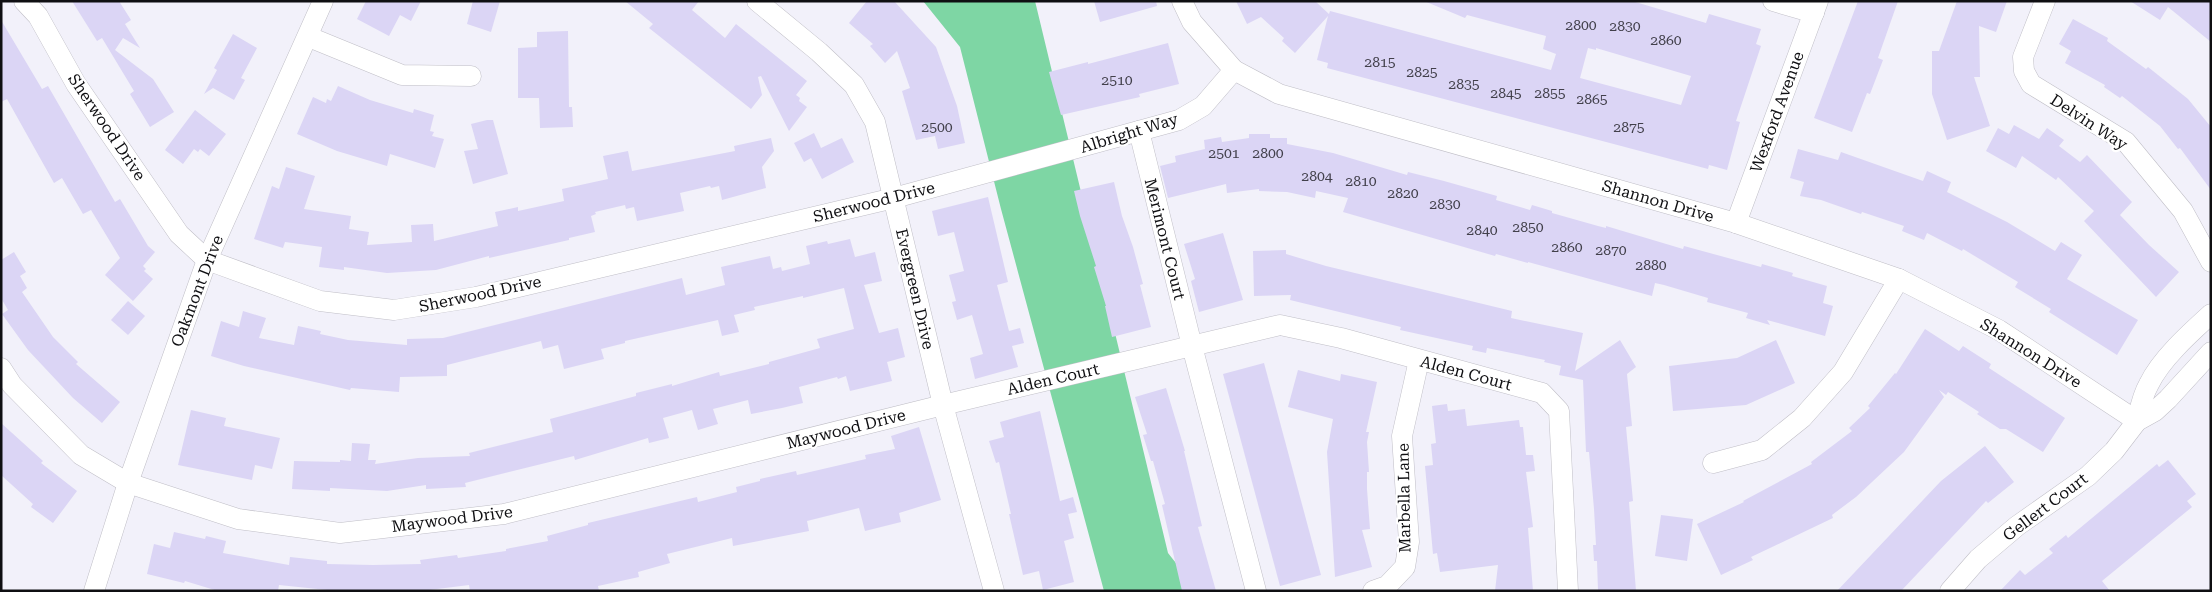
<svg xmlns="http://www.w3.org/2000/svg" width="2212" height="592" font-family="'Roboto Serif',serif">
<rect width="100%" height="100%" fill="#f2f1fa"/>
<path fill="#7ed6a4" d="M923 1H1035L1168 553 1198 591H1104L1001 209 960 47Z"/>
<g fill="#dbd5f5" fill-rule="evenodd">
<path d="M72 1H119L131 20 125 24 140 48 123 38 115 50 153 79 174 112 150 127 130 94 134 91 102 38 97 41Z"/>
<path d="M366 1H421L411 21 400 15 389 36 357 19Z"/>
<path d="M473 1H500L491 32 467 24Z"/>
<path d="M625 1H699L692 10 725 38 736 24 807 81 796 95 800 98 799 101 807 107 789 131 761 76 758 77 762 95 751 109 649 28 653 24Z"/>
<path d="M867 1H894L936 47 957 106 965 143 938 149 935 136 916 140 902 91 910 88 897 51 885 63 870 46 873 44 849 23Z"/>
<path d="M1094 1H1156L1157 6 1100 22Z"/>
<path d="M1236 1H1315L1329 14 1330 11 1551 70 1556 54 1543 49 1546 36 1467 15 1465 18 1424 1H1632L1706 23 1709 14 1761 29 1756 44 1761 46 1736 121 1740 122 1727 170 1709 165 1708 169 1327 68 1328 63 1317 60 1328 16 1295 53 1282 41 1284 38 1261 17 1247 24ZM1588 48 1596 50V48L1691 76 1681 105 1580 78Z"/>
<path d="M1858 1H1898L1878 58 1883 60 1870 94 1867 93 1852 132 1814 118Z"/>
<path d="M1957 1H2007L1996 32 1979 26 1980 77H1974L1990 126 1947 140 1932 94V51H1939Z"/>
<path d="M2130 1H2211V42L2168 7 2160 20Z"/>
<path d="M2073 19 2108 38 2107 41 2146 69 2148 67 2188 99 2211 127V190L2180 148 2178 149 2160 126 2122 96 2120 98 2104 87 2105 85 2065 63 2071 51 2059 44Z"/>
<path d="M1 20 42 89 48 86 115 202 120 199 148 246 155 252 143 266 146 269 144 271 153 279 133 301 105 275 120 258 91 210 83 214 62 178 54 183 7 99 1 102Z"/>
<path d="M568 31 569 107H572L573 127 540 128 539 98H518V48L537 47V32Z"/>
<path d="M233 34 257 48 241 78 245 80 234 100 213 88 204 94 217 70 214 68Z"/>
<path d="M1168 43 1179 84 1139 94 1140 97 1061 115 1049 72 1088 62V64Z"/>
<path d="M338 86 370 100 413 113 414 109 434 115 430 131 434 132 432 136 444 139 435 168 390 154 387 166 337 151 297 134 313 97 326 103 327 99 331 101Z"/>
<path d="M195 110 226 134 209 156 200 149 198 152 194 149 183 164 165 150Z"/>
<path d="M487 120H493L508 174 473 184 464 151 478 149 471 124Z"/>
<path d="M2014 125 2039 139 2047 128 2064 140 2059 146 2080 162 2087 155 2132 202 2120 215 2149 245 2179 272 2156 297 2084 221 2094 211 2058 177 2056 180 2022 156 2016 168 1986 151 1998 128 2009 134Z"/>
<path d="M814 133 821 148 842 138 854 162 822 179 811 158 804 162 794 143Z"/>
<path d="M1249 134H1270V138H1287V144L1333 153 1407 175 1408 172 1444 181 1497 196 1496 200 1530 210 1532 205 1552 211V213L1598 226 1606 228V226L1683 249 1684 246 1761 267 1762 264 1793 273 1792 276 1827 286 1823 303 1833 306 1825 336 1767 320 1770 325 1746 318 1748 313 1707 302 1708 298 1664 285 1655 283 1652 296 1528 262V263L1496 254 1495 256 1343 212 1348 198 1316 191 1315 198 1287 192 1259 191V189L1227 193 1226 184 1168 198 1160 166 1176 162 1175 156 1205 149 1204 140 1221 137 1222 142 1249 138Z"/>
<path d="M771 138 774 151 762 167 766 188 722 200 719 186 711 188 710 186 680 193 684 211 637 221 634 207 626 209 625 205 595 212 596 214 591 216 595 232 569 238V240L489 258V256L436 270 387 273 344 267V270L319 267 322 247 285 242 283 248 254 239 272 186 279 189 286 167 315 176 304 209 351 216 349 229 369 232 367 245 412 242 411 225 433 224 434 241 498 226 495 212 518 207V211L564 201 562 189 608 179 603 156 628 151 632 171 735 151 734 146Z"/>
<path d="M1798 149 1838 160 1841 152 1923 181 1927 171 1951 182 1947 192 2007 222 2055 251 2061 242 2082 255 2067 279 2138 320 2117 355 2049 312 2051 309 2015 287 2018 282 1963 249 1962 251 1927 233 1924 240 1902 231 1904 226 1862 212 1861 214 1821 200 1800 196 1804 182 1790 178Z"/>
<path d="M1114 182 1122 216 1133 247 1143 284 1140 285 1151 327 1112 337 1105 306H1106L1094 267 1096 266 1080 216 1074 191Z"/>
<path d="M988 197 1008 282 997 285 1009 331 1020 328 1024 343 1012 346 1018 367 975 379 970 358 983 354 972 315 957 320 952 302 956 301 949 275 964 271 954 232 938 236 932 211Z"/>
<path d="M1223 233 1243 300 1199 312 1191 281 1195 279 1184 244Z"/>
<path d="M850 239 855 257 875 252 882 281 864 285 879 333 898 328 905 357 887 362 892 381 850 391 846 376 838 379 837 377 799 387 803 403 782 408 751 414 748 400 713 409 718 424 698 430 692 410 663 418 669 438 649 443 648 438 575 460 574 456 465 483 466 487 426 489V485L387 491 330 488V491L292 489 294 461 340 462V460L351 461 352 443 370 444 368 460H376L375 464 418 458 470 456 469 453 553 432 550 419 636 396V393L672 384V386L719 372 720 376 769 364V362L820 348 817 339 854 329 844 288 803 298V296L754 307 755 310 734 315 739 332 722 336 718 320 625 341V343L601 349 604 359 564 369 558 345 543 349 541 341 447 365V376L400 377 399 392 351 388 350 390 244 366 211 356 221 321 239 327 243 311 266 318 259 338 294 345 298 326 321 331 320 334 348 340 407 345V339L443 338 682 278 686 295 725 285 721 267 770 256 773 269 781 267 782 271 810 264 806 246 827 241 828 244Z"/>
<path d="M1286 250V254L1326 266 1512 311 1511 318 1583 333 1575 371 1620 340 1636 367 1627 374 1632 426 1626 427 1633 501 1629 502 1636 591H1598L1597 561H1594L1593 545H1596L1594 509 1589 452H1586L1583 380 1559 375 1561 366 1544 362 1545 360 1487 348 1486 353 1472 350 1473 346 1400 330 1401 327 1290 300 1291 295 1254 296 1253 251Z"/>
<path d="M14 252 26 272 20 276 27 288 22 292 53 337 78 362 76 364 120 402 102 423 73 398 28 350 2 314 8 310 1 298V260Z"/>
<path d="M128 301 145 316 128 335 111 320Z"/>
<path d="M1925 329 1959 351 1963 346 1991 364 1989 368 2065 418 2043 452 2006 429H2000L1977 414 1979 412 1948 392 1946 395 1939 390 1944 397 1904 452 1856 497 1832 515 1833 518 1751 557 1753 560 1721 575 1697 524 1744 502 1743 501 1812 464 1811 462 1852 431 1849 428 1870 408 1868 406 1895 373 1896 374Z"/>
<path d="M1776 340 1795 383 1746 405 1673 411 1669 366 1737 358Z"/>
<path d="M1264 363 1321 575 1280 586 1223 374Z"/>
<path d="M1298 370 1340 381 1341 374 1377 382 1366 432H1369L1367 442 1369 472H1367V489L1370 529 1362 530 1372 567 1335 577 1327 452 1333 419 1288 407Z"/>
<path d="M1166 388 1185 451H1184L1202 526 1198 527 1216 591H1182L1162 505 1165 504 1153 461H1151L1143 435 1147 434 1135 397Z"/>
<path d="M1447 404 1448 411 1465 409 1467 426 1519 420 1520 427H1523L1526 455H1533L1535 471 1526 472 1533 527 1528 528 1533 591H1495L1498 565 1440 572 1437 553 1433 554 1425 466 1433 465 1431 444 1436 443 1432 406Z"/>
<path d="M191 410 226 418 224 426 280 438 272 469 255 465 252 480 178 465Z"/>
<path d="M1040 411 1060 501 1073 497 1077 512 1068 514 1074 538 1064 541 1074 582 1043 590 1039 571 1023 575 1009 514H1011L999 462 996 463 989 441 1004 437 1000 422Z"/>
<path d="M1 423 43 461 41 463 77 491 53 523 31 507 33 504 1 475Z"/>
<path d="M919 427 941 500 899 513 901 522 865 531 859 508 807 521 809 531 733 546 732 538 667 554 670 563 638 572 639 577 598 586 599 591H470L469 585 421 591H337L279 585 278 591H218L185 581 184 583 147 574 154 544 170 548 174 532 205 539 206 536 226 541 223 553 289 565 290 557 327 561V564L373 565 421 564 420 560 457 555 458 558 506 551V549L548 541 547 536 588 525V523L697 497 698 502 737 492 736 487 760 481V479L796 471 797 475 866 459 865 455 895 449 891 436Z"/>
<path d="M1985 446 2014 482 1988 503 1986 501 1901 591H1837L1941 481Z"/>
<path d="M2168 460 2196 494 2187 501 2192 507 2102 581 2110 591H2000L2020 570 2025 575 2053 553 2049 549 2066 535 2068 538 2157 464 2159 467Z"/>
<path d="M1661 515 1693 519 1687 561 1655 556Z"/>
</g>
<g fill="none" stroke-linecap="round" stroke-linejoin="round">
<defs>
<g id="minor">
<path d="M24 1 38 16 76 84 179 234 207 260 320 301 394 310 476 297 894 198 1179 120 1203 106 1234 70"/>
<path d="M757 1 819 52 854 85 875 122 943 405 994 591"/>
<path d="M1182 1 1192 22 1234 70 1279 94 1736 223 1899 279 1999 330 2137 421"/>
<path d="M1773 1 1814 13"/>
<path d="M2045 1 2023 57 2024 71 2031 84 2126 142 2183 211 2211 262"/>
<path d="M309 37 402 75 471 76"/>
<path d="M1139 131 1192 346 1256 591"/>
<path d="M1736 223 1818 1"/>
<path d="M1 368 12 385 81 455 128 483 238 519 340 533 504 514 943 405 1280 325 1341 338 1542 393 1559 411 1568 591"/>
<path d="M2137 421C2140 408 2142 396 2149 384 2161 359 2190 333 2211 314"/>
<path d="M1713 463 1762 450 1802 418 1843 372 1899 279"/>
<path d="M94 591 128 483 207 260 323 1"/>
<path d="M1373 591 1387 586 1405 567 1409 542 1402 436 1419 360"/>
<path d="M1950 591 1978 559 2017 526 2088 476 2114 451 2137 421 2155 411 2168 399 2211 352"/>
</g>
</defs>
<use href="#minor" stroke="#c0bfc7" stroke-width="21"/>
<use href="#minor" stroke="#fff" stroke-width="20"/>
</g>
<g text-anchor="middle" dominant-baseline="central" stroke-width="4.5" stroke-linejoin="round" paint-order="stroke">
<g font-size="14" fill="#42404b">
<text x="1581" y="25">2800</text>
<text x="1625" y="26">2830</text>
<text x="1666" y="40">2860</text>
<text x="1380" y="62">2815</text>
<text x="1422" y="72">2825</text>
<text x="1117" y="80">2510</text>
<text x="1464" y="84">2835</text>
<text x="1506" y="93">2845</text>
<text x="1550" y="93">2855</text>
<text x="1592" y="99">2865</text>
<text x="937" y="127">2500</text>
<text x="1629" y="127">2875</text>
<text x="1224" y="153">2501</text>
<text x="1268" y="153">2800</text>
<text x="1317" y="176">2804</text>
<text x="1361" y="181">2810</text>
<text x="1403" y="193">2820</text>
<text x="1445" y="204">2830</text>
<text x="1528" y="227">2850</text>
<text x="1482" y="230">2840</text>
<text x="1567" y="247">2860</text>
<text x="1611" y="250">2870</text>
<text x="1651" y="265">2880</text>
</g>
<g font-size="16" fill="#0f0f12" stroke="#fff">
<text transform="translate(1777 112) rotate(-70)">Wexford Avenue</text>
<text transform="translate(2089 122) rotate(33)">Delvin Way</text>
<text transform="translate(107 127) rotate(56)">Sherwood Drive</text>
<text transform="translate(1129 133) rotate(-17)">Albright Way</text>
<text transform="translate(1658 201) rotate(16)">Shannon Drive</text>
<text transform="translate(874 202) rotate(-14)">Sherwood Drive</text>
<text transform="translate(1165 239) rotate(76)">Merimont Court</text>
<text transform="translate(915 289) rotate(77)">Evergreen Drive</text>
<text transform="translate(197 291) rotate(-69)">Oakmont Drive</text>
<text transform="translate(480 294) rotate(-12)">Sherwood Drive</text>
<text transform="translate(2031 353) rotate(32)">Shannon Drive</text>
<text transform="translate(1466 373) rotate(15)">Alden Court</text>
<text transform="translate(1053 379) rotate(-13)">Alden Court</text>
<text transform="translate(846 429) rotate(-14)">Maywood Drive</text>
<text transform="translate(1404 498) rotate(-91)">Marbella Lane</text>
<text transform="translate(2045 507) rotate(-37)">Gellert Court</text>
<text transform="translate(452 519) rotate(-7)">Maywood Drive</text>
</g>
</g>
<rect width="2212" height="592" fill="none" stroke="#0f0f12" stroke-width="5"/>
</svg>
